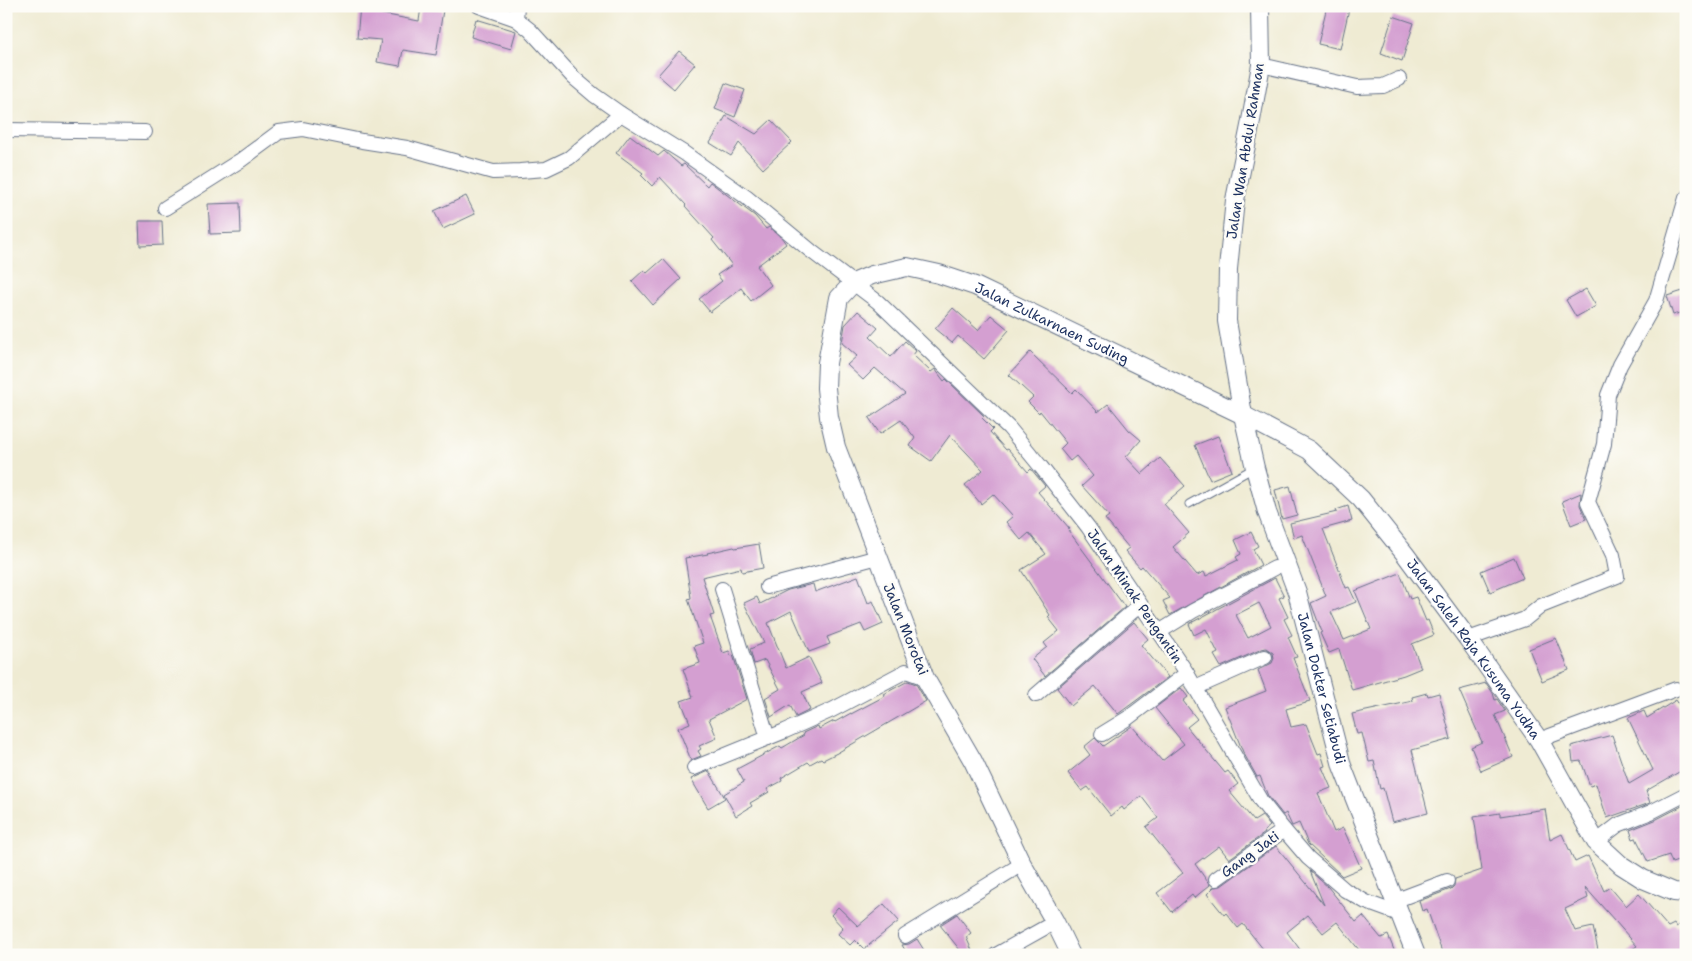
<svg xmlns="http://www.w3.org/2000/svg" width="1692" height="961" font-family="'Shantell Sans',sans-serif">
<rect width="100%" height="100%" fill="#fdfcf7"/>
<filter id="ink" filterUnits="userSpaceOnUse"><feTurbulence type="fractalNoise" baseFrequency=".02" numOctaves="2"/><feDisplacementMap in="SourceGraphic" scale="10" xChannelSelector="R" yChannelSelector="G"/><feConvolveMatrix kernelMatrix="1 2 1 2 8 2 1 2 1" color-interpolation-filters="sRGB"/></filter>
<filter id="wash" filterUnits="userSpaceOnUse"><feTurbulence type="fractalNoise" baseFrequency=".0096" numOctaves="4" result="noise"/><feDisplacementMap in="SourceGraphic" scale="20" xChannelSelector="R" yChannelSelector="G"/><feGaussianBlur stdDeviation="1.12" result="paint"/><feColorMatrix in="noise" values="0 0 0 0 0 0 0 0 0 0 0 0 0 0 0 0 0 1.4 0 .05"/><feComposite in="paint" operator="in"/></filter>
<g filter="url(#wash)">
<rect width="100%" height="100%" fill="#efebd3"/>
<g id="blocks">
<g fill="#d49fd1" fill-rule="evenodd">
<path d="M360 6H383L382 14 419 21 421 7 443 10 436 55 403 50 400 66 377 62 381 40 357 38Z"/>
<path d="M1327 6H1338L1349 9 1340 49 1318 44Z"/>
<path d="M1393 16 1414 23 1402 61 1381 53Z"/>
<path d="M476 19 516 31 511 49 471 37Z"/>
<path d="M679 51 695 64 674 89 658 75Z"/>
<path d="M725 83 745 90 735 117 715 109Z"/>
<path d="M726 116 756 134 771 120 792 142 763 169 739 143 731 156 710 143Z"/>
<path d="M630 135 658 156 664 151 681 166 684 164 707 186 710 182 755 216 766 229 769 227 782 238 786 244 757 266 771 285 751 301 741 288 710 312 699 299 722 281 717 275 732 265 712 240 714 238 685 206 686 205 660 177 652 186 641 175 643 173 616 153Z"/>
<path d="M466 196 475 214 443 229 434 211Z"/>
<path d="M240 203 241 233 210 234 208 204Z"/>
<path d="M139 221H162L163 245 140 246Z"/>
<path d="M663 259 681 279 653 305 632 281 644 270 647 273Z"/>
<path d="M1586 289 1596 306 1576 317 1566 300Z"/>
<path d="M1686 290V311L1673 315 1667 296Z"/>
<path d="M953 308 978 330 991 315 1009 330 984 359 958 336 952 343 935 329Z"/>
<path d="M858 311 878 328 870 337 891 357 905 341 916 351 913 355 931 372 935 369 944 381 946 379 984 416 982 418 993 429 990 432 1006 450 1008 449 1028 472 1031 469 1045 486 1038 492 1070 529 1068 530 1125 607 1045 676 1032 659 1047 647 1044 643 1059 631 1048 617 1050 615 1021 570 1046 554 1029 533 1021 540 1006 522 1013 516 993 494 981 504 965 485 983 470 950 435 931 461 910 446 915 438 901 420 880 434 869 418 905 394 875 368 863 380 847 365 857 356 842 343 845 325Z"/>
<path d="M1030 352 1072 393 1076 389 1098 412 1108 404 1129 430 1141 440 1126 457 1142 474 1160 458 1185 486 1164 504 1189 533 1173 547 1197 575 1204 572 1206 576 1238 560 1236 557 1241 554 1235 540 1251 532 1258 546 1253 549 1261 565 1170 615 1163 601 1170 598 1142 566 1140 568 1125 551 1129 548 1105 519 1109 516 1082 486 1093 476 1076 456 1070 461 1060 449 1066 443 1040 411 1039 413 1028 402 1033 397 1009 375Z"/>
<path d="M1218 436 1232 471 1210 480 1195 445Z"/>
<path d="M1290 486 1297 515 1282 519 1275 490Z"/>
<path d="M1581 493 1580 505 1586 519 1571 525 1562 501Z"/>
<path d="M1348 506 1352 521 1323 529 1346 588 1349 587 1356 602 1331 612 1344 640 1371 629 1355 591 1400 573 1410 599 1416 597 1426 621 1428 620 1434 635 1412 644 1421 668 1404 675 1352 690 1339 649 1329 653 1320 633 1322 632 1311 603 1326 596 1302 535 1294 538 1290 523 1337 512 1336 510Z"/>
<path d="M759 544 763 568 742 572 741 568 702 577 714 615 710 616 723 653 729 651 731 656 733 655 747 699 709 719 717 738 699 746 701 749 698 751 701 756 691 760 678 728 690 723 681 701 693 697 683 669 700 663 694 646 703 643 688 599 691 598 685 558 708 554 707 553 734 547 735 548Z"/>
<path d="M1514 557 1523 578 1490 592 1481 571Z"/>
<path d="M858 576 868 603 873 601 883 624 865 632 861 624 827 637 830 644 809 652 791 611 768 623 786 668 809 657 822 683 802 692 810 710 796 717 790 705 771 717 765 698 780 689 765 660 754 664 750 649 764 643 744 603 757 597 760 604 788 590 813 584 815 592Z"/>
<path d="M1275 578 1284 596 1279 598 1288 617 1284 619 1292 635 1288 637 1297 657 1293 658 1310 701 1306 702V703L1286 709 1291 727 1306 724 1318 754 1321 753 1325 766 1322 767 1331 788 1318 793 1334 832 1343 828 1361 868 1342 876 1308 844 1299 823 1292 826 1286 813 1283 815 1268 796 1260 776 1257 777 1243 752 1225 707 1266 691 1258 670 1272 663 1274 658 1273 653 1266 648 1262 649 1221 667 1214 655 1218 653 1206 629 1194 635 1189 624ZM1259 603 1271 626 1248 638 1236 615Z"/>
<path d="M1134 622 1148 639 1141 645 1168 677 1118 714 1095 686 1071 706 1057 688Z"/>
<path d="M1556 638 1569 670 1542 681 1529 649Z"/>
<path d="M908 681 916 684 926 701 837 753 823 760 821 758 810 764 808 762 781 778 782 781 767 789 769 792 750 803 752 806 736 816 724 794 744 782 737 769 780 746 782 748 804 735 803 733 818 726 819 729 834 721 835 722 851 713V714L885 696 884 694Z"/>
<path d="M1486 683 1493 693 1495 700 1497 699 1505 711 1495 715 1513 757 1481 771 1471 747 1482 742 1459 690Z"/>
<path d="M1181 688 1188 697 1183 701 1197 719 1187 727 1225 773 1228 771 1238 784 1229 791 1254 821 1262 816 1270 826 1264 831 1265 833 1229 859 1219 846 1195 864 1210 885 1194 898 1192 895 1172 912 1157 893 1183 873 1146 827 1158 818 1141 796 1124 810 1122 807 1111 816 1088 787 1082 791 1068 773 1090 755 1084 747 1095 738 1103 746 1132 726 1162 761 1184 744 1155 708Z"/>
<path d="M1427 693 1428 696 1439 693 1451 739 1412 750 1428 813 1392 822 1383 788 1380 789 1374 761 1369 762 1362 733 1357 734 1352 714 1413 701 1412 697Z"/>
<path d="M1676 700 1686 715V768L1646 791 1650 803 1607 818 1596 784 1590 786 1581 761 1573 762 1571 746 1612 735 1629 784 1653 770 1628 718 1644 711 1647 718Z"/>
<path d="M709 771 725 798 708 808 691 779Z"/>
<path d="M1686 804V858L1672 863 1669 855 1648 862 1636 838 1633 839 1630 830 1655 820Z"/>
<path d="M1545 809 1550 840 1562 834 1575 862 1588 856 1604 891 1610 887 1626 906 1639 894 1668 927 1674 924 1676 927 1686 920V955H1623L1637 946 1585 887 1588 898 1565 909 1575 931 1593 927 1599 955H1443L1427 909 1422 911 1419 901 1451 889 1454 886 1455 879 1482 870 1474 817 1500 813V816Z"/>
<path d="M1276 846 1324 905 1310 871 1328 887 1356 922 1363 916 1381 938 1388 935 1396 955H1363L1337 922 1323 933 1308 915 1287 932 1304 955H1268L1243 924 1238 928 1226 913 1224 915 1207 894 1214 887 1221 886Z"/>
<path d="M884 904 899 921 864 949 855 940 850 945 838 934 843 928 831 915 838 907 858 926Z"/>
<path d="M957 914 971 933 966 937 974 955H964L940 925Z"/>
<path d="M917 939 927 955H908L902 945 909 944Z"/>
</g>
</g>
</g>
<g filter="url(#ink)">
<use href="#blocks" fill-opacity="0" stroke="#657187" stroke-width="1"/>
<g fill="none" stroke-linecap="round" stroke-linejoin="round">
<defs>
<path id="service" d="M1189 504 1254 468"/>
<g id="minor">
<path d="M479 6 516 19 530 30 574 78 594 95 621 114 684 153 746 197 811 251 878 302 985 405 1009 428 1041 467 1088 527 1185 670 1261 801 1284 830 1308 858 1345 890 1366 902 1399 914"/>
<path d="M516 19 517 6"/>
<path d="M1261 65 1357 87 1383 86 1399 79"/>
<path d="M6 130 145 132"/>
<path d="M165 208 241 160 279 132 303 129 362 141 407 148 493 172 520 171 546 169 569 158 621 114"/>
<path d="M767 587 878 557"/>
<path d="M722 589 768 738"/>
<path d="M1159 632 1193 611 1275 568"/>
<path d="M1468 639 1525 619 1541 606 1617 576 1613 555 1588 502 1604 444 1608 395 1620 365 1656 301 1686 198"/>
<path d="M1195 688 1265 657"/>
<path d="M1036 695 1140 605"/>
<path d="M1102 734 1128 718 1187 673"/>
<path d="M1539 740 1676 689"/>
<path d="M694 768 785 731 832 710 906 671 925 678"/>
<path d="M1596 842 1618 825 1651 812 1686 794"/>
<path d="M1216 879 1284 830"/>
<path d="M1394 901 1447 881"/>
<path d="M905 936 1022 864"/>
<path d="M996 955 1055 922"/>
</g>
<g id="tertiary">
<path id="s1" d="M1260 6 1261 65 1250 126 1235 200 1228 269 1227 321 1243 415 1255 468 1267 512 1297 592 1342 766 1416 955"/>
<path id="s2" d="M1071 955 1055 922 1022 864 973 761 925 678 836 447 829 417 826 388 827 363 839 298 853 283 872 275 907 267 939 274 975 286 1243 415 1309 450 1361 499 1405 554 1468 639 1539 740 1596 842 1621 865 1643 879 1674 892 1686 893"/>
</g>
</defs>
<use href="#service" stroke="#657187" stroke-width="9"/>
<use href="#minor" stroke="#657187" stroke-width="16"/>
<use href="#tertiary" stroke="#657187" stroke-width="20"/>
<use href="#service" stroke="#fff" stroke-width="7"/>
<use href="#minor" stroke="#fff" stroke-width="14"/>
<use href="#tertiary" stroke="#fff" stroke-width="18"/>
</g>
</g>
<g text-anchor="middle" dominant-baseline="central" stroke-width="5" stroke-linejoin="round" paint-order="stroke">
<g font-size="14" fill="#1b2f5e" stroke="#fdfcf7">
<text transform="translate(1245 151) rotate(-81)">Jalan Wan Abdul Rahman</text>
<text stroke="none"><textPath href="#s2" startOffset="945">Jalan Zulkarnaen Suding</textPath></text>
<text transform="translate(1135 596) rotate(56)">Jalan Minak Pengantin</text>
<text transform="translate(906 629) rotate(68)">Jalan Morotai</text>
<text stroke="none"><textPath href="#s2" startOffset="1491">Jalan Saleh Raja Kusuma Yudha</textPath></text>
<text stroke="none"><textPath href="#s1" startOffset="698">Jalan Dokter Setiabudi</textPath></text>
<text transform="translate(1250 854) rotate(-36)">Gang Jati</text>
</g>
</g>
<rect width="1692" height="961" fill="none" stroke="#fdfcf7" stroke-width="25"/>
</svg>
